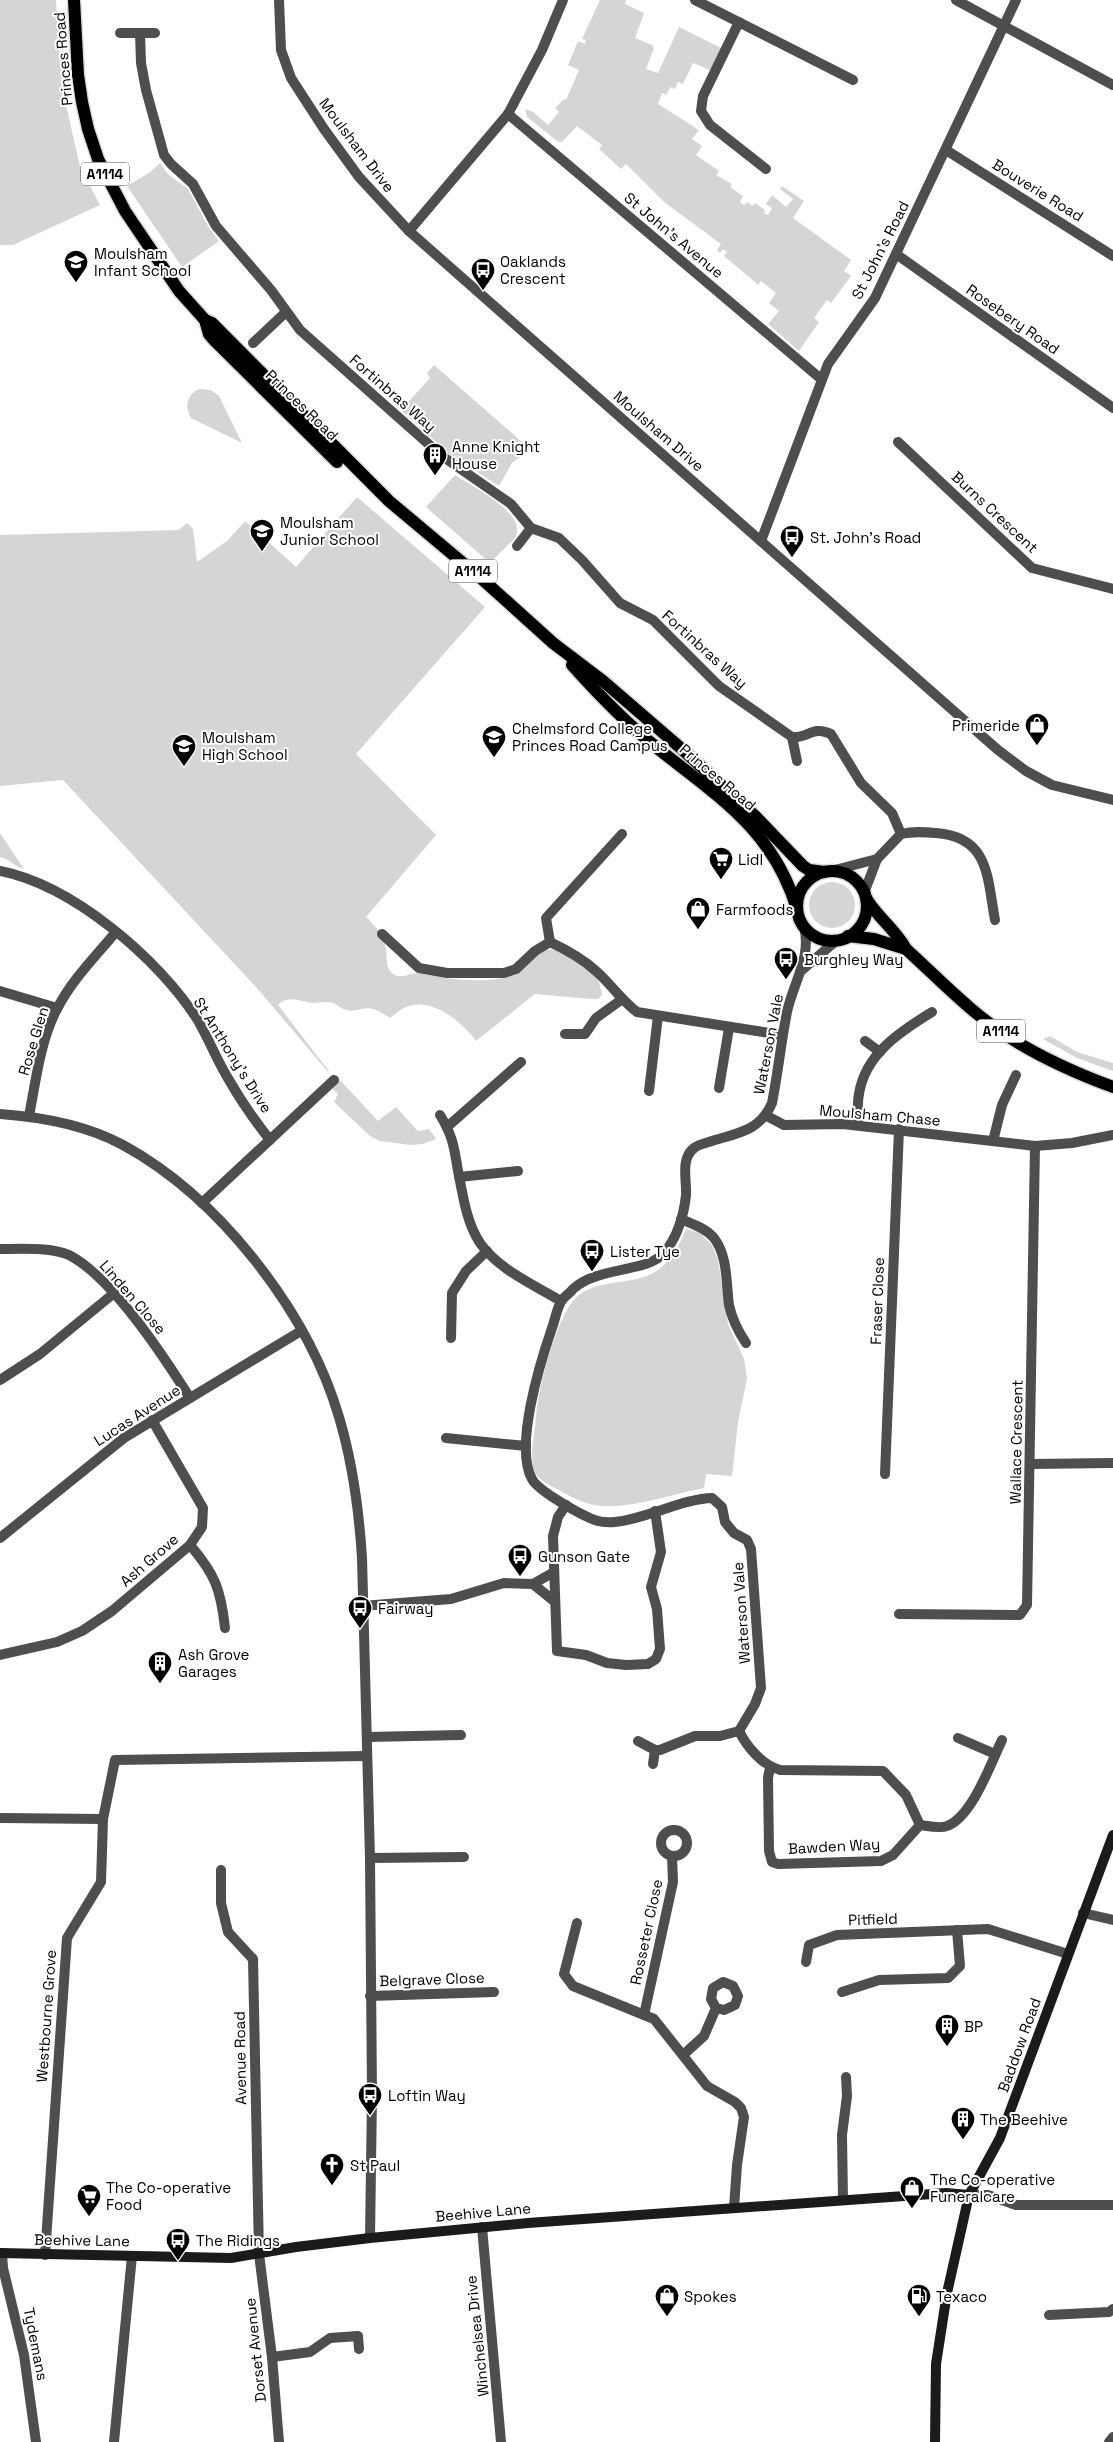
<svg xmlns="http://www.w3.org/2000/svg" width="1113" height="2442" font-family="'Space Grotesk',sans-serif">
<rect width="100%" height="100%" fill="#fff"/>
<g fill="#d5d5d5">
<path d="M0 0H56L62 87 80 167 100 205 13 245H0Z"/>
<path d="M600 0H626L625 4 644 13 635 38 652 45 654 48 646 69 658 73 679 27 721 48 710 70 693 63 683 84 678 82 675 89 670 87 667 95 662 93 658 104 699 130 692 139 702 146 696 155 719 171 716 175 732 184 730 187 743 196 740 202 744 205 747 202 753 206 755 203 765 210 764 213 768 215 772 208 766 204 772 195 786 207 793 199 780 189 782 186 804 201 793 218 851 260 844 271 851 276 831 303 827 300 814 318 819 322 799 351 768 324 779 311 769 303 776 293 761 281 758 285 756 283 724 256 727 252 723 249 720 253 717 250 721 244 664 202 626 164 621 169 599 149 602 145 577 126 562 142 557 141 527 117 525 109 533 112 548 125 559 112 555 108 564 99 566 100 579 70 568 65 569 63 578 41 585 44 586 40 582 39Z"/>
<path d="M160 163 168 174 188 189 208 226 219 241 182 267 127 186 149 173Z"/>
<path d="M434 365 530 449 512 463 499 486 448 453 401 410 430 378 427 373Z"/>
<path d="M199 389 211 390 219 396 242 443 191 418C184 406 187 395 199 389Z"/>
<path d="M455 475C471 486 529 514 515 538L490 563 426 507Z"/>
<path d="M357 497 485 607 356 754 436 835 366 917C374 925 383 934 385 945 388 955 384 966 393 974 402 980 411 972 419 973 445 979 476 983 503 978 527 975 530 956 547 950 559 946 592 969 598 980 600 984 601 990 602 995L598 999H591L535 994 476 1041C463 1023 432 996 406 1007 401 1009 395 1014 390 1018 362 998 362 1016 343 1009 340 1008 337 1004 333 1003 327 1001 320 1003 314 1003 300 1002 289 994 278 1005L328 1070 329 1073 256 987 63 780 0 786V535L179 530 187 523 193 529 197 562 227 541 245 521 296 567Z"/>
<path d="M0 833 24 869C13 866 10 859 0 857Z"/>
<circle cx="832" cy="905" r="23"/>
<path d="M1050 1036 1077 1052 1113 1063V1071L1077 1058 1043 1039Z"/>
<path d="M340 1080 378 1121 396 1107 418 1131 429 1129 436 1139 423 1144 410 1145 380 1141 370 1136 334 1102 338 1094 332 1088Z"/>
<path d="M686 1229 700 1233 712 1245 718 1260 728 1324 744 1359 747 1379 738 1422 732 1476 706 1474 704 1488C673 1494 633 1508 603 1506 588 1506 569 1496 557 1489 549 1485 537 1479 534 1470 529 1455 535 1433 536 1417 539 1385 552 1336 568 1308 586 1277 621 1287 649 1275 668 1267 679 1247 686 1229Z"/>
</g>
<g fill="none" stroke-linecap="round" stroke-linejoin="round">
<defs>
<g id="primary">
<path d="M74 0 78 75 82 102 88 129 98 159 125 211 179 291 205 320 209 334 215 341 337 462"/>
<path d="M205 320 212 323 389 501 482 579 553 643 603 681 683 750 756 817 803 866 809 870 824 872"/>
<path d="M572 665C598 694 626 723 656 747 718 797 773 829 797 909"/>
<circle cx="832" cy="906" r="35"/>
<path d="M866 898C877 917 896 930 906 949 940 980 973 1015 1012 1039 1044 1059 1078 1074 1113 1087"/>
<path d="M848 936 874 939 906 949"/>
</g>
</defs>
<use href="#primary" stroke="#dbdbdb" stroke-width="15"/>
<g stroke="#4e4e4e" stroke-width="10">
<path d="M279 0 281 50 291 78 324 129 359 177 409 231 998 750 1026 771 1052 785 1113 800"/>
<path d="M695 0 853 80"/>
<path d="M956 0 1113 85"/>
<path d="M739 22 703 96 701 111 710 125 766 169"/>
<path d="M120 33H155"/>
<path d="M140 33 141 63 146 90 164 155 171 164 193 184 216 226 271 290 300 330 442 456 511 504 531 528 559 538 582 560 620 603 653 620 719 686 792 737C807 739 813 725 831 734L861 783 892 813 901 834C913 831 924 832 936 833 990 837 987 878 995 920"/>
<path d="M508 114 821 379"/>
<path d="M946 150 1113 256"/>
<path d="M409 231 508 114 542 50 563 0"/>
<path d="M896 254 1113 408"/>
<path d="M253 343 286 312"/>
<path d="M898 442 1032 568 1113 589"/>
<path d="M761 541 828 364 875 298 1016 0"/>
<path d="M517 546 531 528"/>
<path d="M792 737 797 761"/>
<path d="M0 871C72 885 158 958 197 1019 209 1039 217 1061 229 1080 241 1101 255 1121 270 1140"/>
<path d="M831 871 877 859 901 834"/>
<path d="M864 893 877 859"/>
<path d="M382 934 419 968 447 973H504L516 969 535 951 550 942C567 950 582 958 596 971 611 984 620 999 637 1012L782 1035"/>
<path d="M550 942 546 918 622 834"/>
<path d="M802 970 837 940"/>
<path d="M0 991 57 1008"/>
<path d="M565 1034H585L596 1018 621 1000"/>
<path d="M865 1041 880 1052"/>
<path d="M719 1088 729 1028"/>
<path d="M649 1091 658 1016"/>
<path d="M0 1114C42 1117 86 1125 123 1145 220 1198 308 1312 339 1417 353 1464 359 1510 362 1558L370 1858 372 2095 370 2238"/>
<path d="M440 1115C456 1141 454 1153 460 1181 464 1202 468 1225 480 1243 498 1269 534 1285 561 1301"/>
<path d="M29 1116C36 1081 40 1041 57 1009 71 981 95 957 115 933"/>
<path d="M767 1116 784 1125 843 1124 1035 1146 1072 1143 1113 1135"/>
<path d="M858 1125C858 1115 857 1104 859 1094 865 1054 901 1031 932 1012"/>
<path d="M447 1127 521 1062"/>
<path d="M993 1141 1002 1105 1016 1075"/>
<path d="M459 1177 518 1171"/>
<path d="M202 1203 334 1080"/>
<path d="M681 1219C692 1224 706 1228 714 1238 728 1256 726 1283 729 1305 732 1319 738 1331 746 1343"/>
<path d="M0 1249C19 1249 51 1247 69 1255 112 1277 164 1357 190 1398"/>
<path d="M451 1338 452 1293 466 1271 487 1251"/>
<path d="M0 1380 40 1354 113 1294"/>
<path d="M446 1438 526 1446"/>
<path d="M1030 1464 1113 1463"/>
<path d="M885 1474 899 1129"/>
<path d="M566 1505 558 1517 553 1536 557 1651 586 1655 607 1663 626 1665 648 1664 656 1659 660 1649 657 1609 651 1587 661 1552 655 1511"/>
<path d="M0 1538 124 1438 301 1331"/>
<path d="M190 1545C215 1574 221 1590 225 1628"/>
<path d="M533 1584 554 1601"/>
<path d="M362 1606 451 1599 504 1583 533 1584 554 1572"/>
<path d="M899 1614 1020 1615 1027 1605 1035 1146"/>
<path d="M0 1655 57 1642 82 1631 112 1611 190 1545 202 1527 203 1508 152 1420"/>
<path d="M739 1731C747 1747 762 1765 780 1770L883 1771 906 1795 920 1825C928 1826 940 1829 947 1826 972 1817 991 1763 1002 1740"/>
<path d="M367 1737 461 1735"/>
<path d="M958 1738 995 1754"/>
<path d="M638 1741 655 1750H660L695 1736H720L739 1731 755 1704 761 1688 751 1549 747 1540 734 1533 725 1522 722 1507 712 1498C681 1498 625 1529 598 1521 584 1517 538 1491 532 1479 514 1447 540 1363 552 1328 555 1320 557 1307 562 1300 565 1296 570 1293 573 1289 596 1267 647 1272 663 1254 677 1239 684 1215 686 1195 687 1180 680 1159 694 1148 699 1144 706 1143 712 1141 738 1133 760 1131 772 1103 778 1073 781 1042 787 1012 793 983 812 957 804 927"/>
<path d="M653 1764 655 1750"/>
<path d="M770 1767 768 1778 769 1851 772 1862 778 1864 881 1861 893 1855 920 1825"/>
<path d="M0 1818 103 1819"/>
<circle cx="674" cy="1843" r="13"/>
<path d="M370 1858 464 1857"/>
<path d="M221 1870V1903L228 1932 253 1959 259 2254 272 2357 279 2442"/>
<path d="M1083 1913 1113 1920"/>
<path d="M577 1923 564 1974 573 1986 654 2019 707 2086 735 2102 741 2108 744 2117 737 2165 734 2208"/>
<path d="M806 1962 809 1945 837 1935 988 1929 1068 1954"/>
<path d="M842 1992 879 1980 948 1978 960 1966 957 1930"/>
<path d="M370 1996 494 1992"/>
<path d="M644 2015 673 1882 672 1856"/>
<path d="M683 2055 704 2036 716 2008 724 2010 735 2005 738 1996 733 1986 723 1982 713 1988 711 1999 716 2008"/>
<path d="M969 2195H988L1016 2205H1113"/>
<path d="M843 2200 842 2135 847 2096 846 2077"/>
<path d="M482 2227 501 2442"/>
<path d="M2 2253 3 2268 24 2355 36 2442"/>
<path d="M45 2255 67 1938 101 1882 103 1819 115 1760 367 1756"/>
<path d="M1049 2315 1109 2312 1113 2309"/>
<path d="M272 2357 310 2352 330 2338 358 2336 359 2349"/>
<path d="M114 2442 132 2256"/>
<path d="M1109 2442 1113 2437"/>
</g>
<g stroke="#1b1b1b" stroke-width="10">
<path d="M0 2253 231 2258 296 2247 370 2238 528 2223 946 2193 969 2195"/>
<path d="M935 2442 936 2364 947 2293 969 2195 1000 2138 1113 1835"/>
</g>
<use href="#primary" stroke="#000" stroke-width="12"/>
</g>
<defs>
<symbol id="school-pin" viewBox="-11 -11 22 30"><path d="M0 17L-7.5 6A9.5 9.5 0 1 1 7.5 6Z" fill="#000" stroke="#fff"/><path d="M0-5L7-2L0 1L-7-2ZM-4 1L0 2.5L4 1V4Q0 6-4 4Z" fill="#fff"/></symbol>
<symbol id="bus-pin" viewBox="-11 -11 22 30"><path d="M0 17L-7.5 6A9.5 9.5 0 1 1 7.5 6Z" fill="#000" stroke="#fff"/><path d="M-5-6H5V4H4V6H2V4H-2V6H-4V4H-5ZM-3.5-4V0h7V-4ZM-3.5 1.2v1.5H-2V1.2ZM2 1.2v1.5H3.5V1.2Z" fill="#fff"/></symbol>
<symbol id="building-pin" viewBox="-11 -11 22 30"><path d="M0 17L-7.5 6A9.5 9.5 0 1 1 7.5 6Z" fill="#000" stroke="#fff"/><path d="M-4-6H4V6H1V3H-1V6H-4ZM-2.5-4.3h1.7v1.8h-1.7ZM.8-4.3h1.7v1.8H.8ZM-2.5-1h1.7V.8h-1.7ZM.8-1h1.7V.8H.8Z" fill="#fff"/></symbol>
<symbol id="shop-pin" viewBox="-11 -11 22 30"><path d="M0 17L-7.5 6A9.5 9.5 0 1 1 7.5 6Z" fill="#000" stroke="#fff"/><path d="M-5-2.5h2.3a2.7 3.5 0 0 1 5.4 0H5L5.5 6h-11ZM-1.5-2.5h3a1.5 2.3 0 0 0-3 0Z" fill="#fff"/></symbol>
<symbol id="university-pin" viewBox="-11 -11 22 30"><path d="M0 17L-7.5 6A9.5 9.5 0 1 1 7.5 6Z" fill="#000" stroke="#fff"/><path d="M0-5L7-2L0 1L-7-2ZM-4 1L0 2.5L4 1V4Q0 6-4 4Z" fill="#fff"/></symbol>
<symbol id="supermarket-pin" viewBox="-11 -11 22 30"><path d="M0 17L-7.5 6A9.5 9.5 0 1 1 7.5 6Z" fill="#000" stroke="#fff"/><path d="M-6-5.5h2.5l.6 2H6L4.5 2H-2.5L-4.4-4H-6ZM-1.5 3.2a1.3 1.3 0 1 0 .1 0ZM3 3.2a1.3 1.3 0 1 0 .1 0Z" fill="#fff"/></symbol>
<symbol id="church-pin" viewBox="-11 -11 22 30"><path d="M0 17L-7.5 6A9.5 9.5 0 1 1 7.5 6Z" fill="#000" stroke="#fff"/><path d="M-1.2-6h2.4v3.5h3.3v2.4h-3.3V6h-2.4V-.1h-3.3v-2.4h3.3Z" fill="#fff"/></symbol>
<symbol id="fuel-pin" viewBox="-11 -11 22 30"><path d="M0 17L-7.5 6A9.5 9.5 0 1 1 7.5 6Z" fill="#000" stroke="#fff"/><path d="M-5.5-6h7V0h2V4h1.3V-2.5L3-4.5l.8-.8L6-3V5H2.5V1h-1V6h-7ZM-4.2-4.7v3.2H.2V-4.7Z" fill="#fff"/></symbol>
</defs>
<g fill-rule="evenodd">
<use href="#school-pin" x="62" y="248" width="28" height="38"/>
<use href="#bus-pin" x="469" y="256" width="28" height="38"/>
<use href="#building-pin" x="421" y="441" width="28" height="38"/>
<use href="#school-pin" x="248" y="517" width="28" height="38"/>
<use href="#bus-pin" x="778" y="523" width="28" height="38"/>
<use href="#shop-pin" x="1023" y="711" width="28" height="38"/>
<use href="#university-pin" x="480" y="723" width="28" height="38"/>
<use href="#school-pin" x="170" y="732" width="28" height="38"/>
<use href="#supermarket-pin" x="707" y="845" width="28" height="38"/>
<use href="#shop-pin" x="684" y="895" width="28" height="38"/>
<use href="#bus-pin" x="772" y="945" width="28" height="38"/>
<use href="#bus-pin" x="578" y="1237" width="28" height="38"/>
<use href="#bus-pin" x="506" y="1542" width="28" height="38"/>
<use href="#bus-pin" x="346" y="1594" width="28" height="38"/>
<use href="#building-pin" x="146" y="1649" width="28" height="38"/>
<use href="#building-pin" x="933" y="2012" width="28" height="38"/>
<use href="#bus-pin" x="356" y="2081" width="28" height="38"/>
<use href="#building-pin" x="949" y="2105" width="28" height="38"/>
<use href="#church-pin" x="318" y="2151" width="28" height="38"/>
<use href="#shop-pin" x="898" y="2174" width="28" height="38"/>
<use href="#supermarket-pin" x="75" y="2182" width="28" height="38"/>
<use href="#bus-pin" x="164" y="2226" width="28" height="38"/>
<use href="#shop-pin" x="653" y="2282" width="28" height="38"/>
<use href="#fuel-pin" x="905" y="2282" width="28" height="38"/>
</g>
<g text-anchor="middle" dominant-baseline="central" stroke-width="4" stroke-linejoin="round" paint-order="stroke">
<g fill="#fff" stroke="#4c4c4c" stroke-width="1">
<rect x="81" y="162.5" width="48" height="23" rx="4"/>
<rect x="449" y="559.5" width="48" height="23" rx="4"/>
<rect x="977" y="1019.5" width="48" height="23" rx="4"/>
</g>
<g font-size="14" font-weight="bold" fill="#000">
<text x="105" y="174">A1114</text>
<text x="473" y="571">A1114</text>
<text x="1001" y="1031">A1114</text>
</g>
<g font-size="15" fill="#000" stroke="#fff">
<text transform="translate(63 59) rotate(-95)">Princes Road</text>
<text transform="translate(357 145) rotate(53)">Moulsham Drive</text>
<text transform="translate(1038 190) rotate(32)">Bouverie Road</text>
<text transform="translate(674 235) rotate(40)">St John's Avenue</text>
<text transform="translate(880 250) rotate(-63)">St John's Road</text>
<text transform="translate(1013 319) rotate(35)">Rosebery Road</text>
<text transform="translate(393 393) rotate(41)">Fortinbras Way</text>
<text transform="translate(302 405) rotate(44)">Princes Road</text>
<text transform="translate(659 431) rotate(41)">Moulsham Drive</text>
<text transform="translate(995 512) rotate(43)">Burns Crescent</text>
<text transform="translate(705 649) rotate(42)">Fortinbras Way</text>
<text transform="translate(718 777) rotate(40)">Princes Road</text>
<text transform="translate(33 1041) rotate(-73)">Rose Glen</text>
<text transform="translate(768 1044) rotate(-79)">Waterson Vale</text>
<text transform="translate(233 1055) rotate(58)">St Anthony's Drive</text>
<text transform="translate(880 1115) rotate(5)">Moulsham Chase</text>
<text transform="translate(133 1297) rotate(49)">Linden Close</text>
<text transform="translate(877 1301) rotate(-88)">Fraser Close</text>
<text transform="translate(137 1415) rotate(-33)">Lucas Avenue</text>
<text transform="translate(1016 1442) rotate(-89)">Wallace Crescent</text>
<text transform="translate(149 1560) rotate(-41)">Ash Grove</text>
<text transform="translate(741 1613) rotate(-94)">Waterson Vale</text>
<text transform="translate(834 1846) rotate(-3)">Bawden Way</text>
<text transform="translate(873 1919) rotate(-2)">Pitfield</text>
<text transform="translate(646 1932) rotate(-78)">Rosseter Close</text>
<text transform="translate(432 1979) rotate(-2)">Belgrave Close</text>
<text transform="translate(46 2016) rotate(-86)">Westbourne Grove</text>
<text transform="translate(1019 2045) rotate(-70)">Baddow Road</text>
<text transform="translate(240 2058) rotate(-91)">Avenue Road</text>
<text transform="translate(483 2212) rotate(-5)">Beehive Lane</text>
<text transform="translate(82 2240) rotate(1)">Beehive Lane</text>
<text transform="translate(477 2336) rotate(-96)">Winchelsea Drive</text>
<text transform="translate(36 2344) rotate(79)">Tydemans</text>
<text transform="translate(255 2350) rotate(-96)">Dorset Avenue</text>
</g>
<g font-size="15" fill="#000" stroke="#fff" text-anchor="start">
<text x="94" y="253">Moulsham<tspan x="94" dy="17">Infant School</tspan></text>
<text x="500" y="261">Oaklands<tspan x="500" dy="17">Crescent</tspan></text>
<text x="452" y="446">Anne Knight<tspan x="452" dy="17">House</tspan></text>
<text x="280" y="522">Moulsham<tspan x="280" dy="17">Junior School</tspan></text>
<text x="810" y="537">St. John's Road</text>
<text x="1020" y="725" text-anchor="end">Primeride</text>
<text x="512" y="728">Chelmsford College<tspan x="512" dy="17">Princes Road Campus</tspan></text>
<text x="202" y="737">Moulsham<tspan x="202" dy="17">High School</tspan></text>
<text x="738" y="859">Lidl</text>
<text x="716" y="909">Farmfoods</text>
<text x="804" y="959">Burghley Way</text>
<text x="610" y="1251">Lister Tye</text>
<text x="538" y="1556">Gunson Gate</text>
<text x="378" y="1608">Fairway</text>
<text x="178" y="1654">Ash Grove<tspan x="178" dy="17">Garages</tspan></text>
<text x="964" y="2026">BP</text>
<text x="388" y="2095">Loftin Way</text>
<text x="980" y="2119">The Beehive</text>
<text x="350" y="2165">St Paul</text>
<text x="930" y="2179">The Co-operative<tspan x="930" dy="17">Funeralcare</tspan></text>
<text x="106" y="2187">The Co-operative<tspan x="106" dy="17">Food</tspan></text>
<text x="196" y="2240">The Ridings</text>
<text x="684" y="2296">Spokes</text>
<text x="936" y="2296">Texaco</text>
</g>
</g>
</svg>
